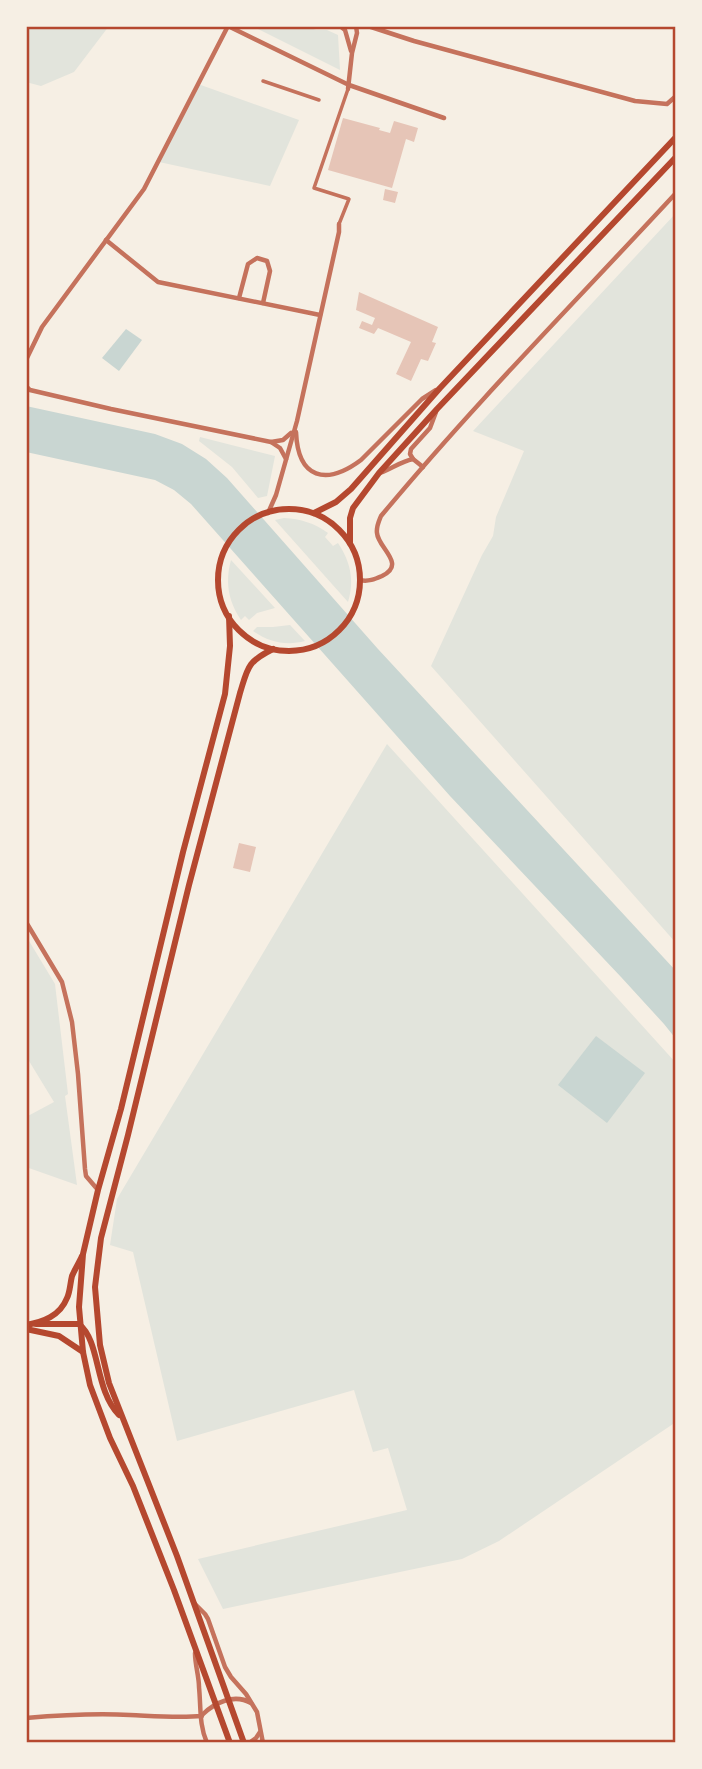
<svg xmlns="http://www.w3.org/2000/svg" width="702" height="1769" font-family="Barlow,sans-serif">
<rect width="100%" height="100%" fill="#f6efe4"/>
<g fill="#e2e4dc">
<path d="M26 26H109L74 72 41 86 26 82Z"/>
<path d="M252 26H305L316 30H327L338 35 340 70Z"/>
<path d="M198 84 299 120 270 186 159 162Z"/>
<path d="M676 213V943L431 666 482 555 493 536 496 517 524 451 473 431Z"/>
<path d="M200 437 275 456 267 496 258 498 232 467 199 441Z"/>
<path d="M284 518C301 519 314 523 328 533L325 537 333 546 338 543C350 561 355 580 348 602L275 520Z"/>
<path d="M231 560 275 608 257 613 249 620 245 616 241 620C228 601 225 582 231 560Z"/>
<path d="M290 625 305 641C286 646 269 642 253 631L257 627H273Z"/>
<path d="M387 744 676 1063V1422L499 1541 462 1559 223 1609 198 1559 407 1510 388 1448 373 1452 354 1390 177 1441 133 1252 110 1245 117 1199Z"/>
<path d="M26 936 55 984 68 1094 65 1096 77 1185 26 1167V1117L54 1102 26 1056Z"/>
</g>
<g fill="#c9d6d2">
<path d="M126 329 142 340 119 371 102 358Z"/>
<path d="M26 406 155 434 182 444 206 459 227 478 378 649 676 971V1039L664 1024 621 977 450 796 191 504 174 490 155 480 26 452Z"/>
<path d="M596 1036 645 1073 607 1123 558 1085Z"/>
</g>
<g fill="#e6c5b7">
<path d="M343 118 380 128 379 130 390 133 394 121 418 128 414 142 406 139 392 188 328 170Z"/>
<path d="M385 189 398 192 395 203 383 200Z"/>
<path d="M359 292 438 327 432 342 436 343 428 361 421 359 411 381 396 374 411 342 378 328 374 334 359 328 362 321 372 325 375 318 356 310Z"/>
<path d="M239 843 256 847 250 872 233 868Z"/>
</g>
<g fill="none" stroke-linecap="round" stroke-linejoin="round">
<g stroke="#c5725c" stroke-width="3.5">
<path d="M263 81 319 100"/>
<path d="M339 224 349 199 314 188 348 89"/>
</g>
<g stroke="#c5725c" stroke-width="4.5">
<path d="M228 26 349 85 444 118"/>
<path d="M340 26 345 30 351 51"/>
<path d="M368 26 414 41 635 101 667 104 676 96"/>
<path d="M348 89 352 53 357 33 356 26"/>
<path d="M106 240 158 282 320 315"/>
<path d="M239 298 248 264 257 258 267 261 270 271 263 303"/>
<path d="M26 360 42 327 144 189 228 26"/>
<path d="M26 386 30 390 111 409 271 442 280 448 286 459"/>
<path d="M296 432C298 479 326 486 361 460L422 399 436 390"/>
<path d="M271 442 283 440 291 433"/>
<path d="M423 467 413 459 410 454 411 449 430 428 436 412"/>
<path d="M380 473C393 468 400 462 413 459"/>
<path d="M268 513 276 495 297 421 339 232V224"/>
<path d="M360 580C368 582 375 579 382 576 407 564 378 548 377 533 376 527 379 521 381 516 474 404 577 300 676 193"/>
<path d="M26 922 62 982 72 1022 78 1074 85 1169 86 1176 98 1190"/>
<path d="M195 1604 205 1614 208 1619 225 1667 231 1677 246 1694 257 1712 263 1743"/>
<path d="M195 1653C195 1665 199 1676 199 1687 201 1707 199 1725 207 1743"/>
<path d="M202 1715C214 1703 234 1693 251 1703"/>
<path d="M26 1718C61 1715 95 1713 130 1715 154 1716 177 1718 202 1716"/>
<path d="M249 1743 256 1738 260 1732"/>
</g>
<g stroke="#b5482f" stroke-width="6">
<path d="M36 1324H79"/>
<path d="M26 1325C43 1322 60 1316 67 1298 70 1292 70 1284 72 1276 75 1269 79 1263 82 1256"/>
<path d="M26 1329 59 1336 83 1352"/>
</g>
<g stroke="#b5482f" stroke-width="6">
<circle cx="289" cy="580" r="71"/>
<path d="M314 513 336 502 351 489 440 388 676 137"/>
<path d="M350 543V518L353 508 379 473 437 409 676 157"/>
<path d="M229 616 230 646 225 694 183 852 121 1109 98 1190 83 1254 79 1307 83 1352 90 1385 110 1438 133 1486 174 1590 230 1743"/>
<path d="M79 1324C101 1342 94 1389 119 1415"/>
<path d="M244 1743 177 1556 109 1383 100 1345 95 1287 101 1238 128 1135 189 885 240 693C248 667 247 662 273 649"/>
</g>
</g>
<rect width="702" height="1769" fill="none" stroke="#f6efe4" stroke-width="56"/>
<rect x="28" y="28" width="646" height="1713" fill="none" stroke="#b5482f" stroke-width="2.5"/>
</svg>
